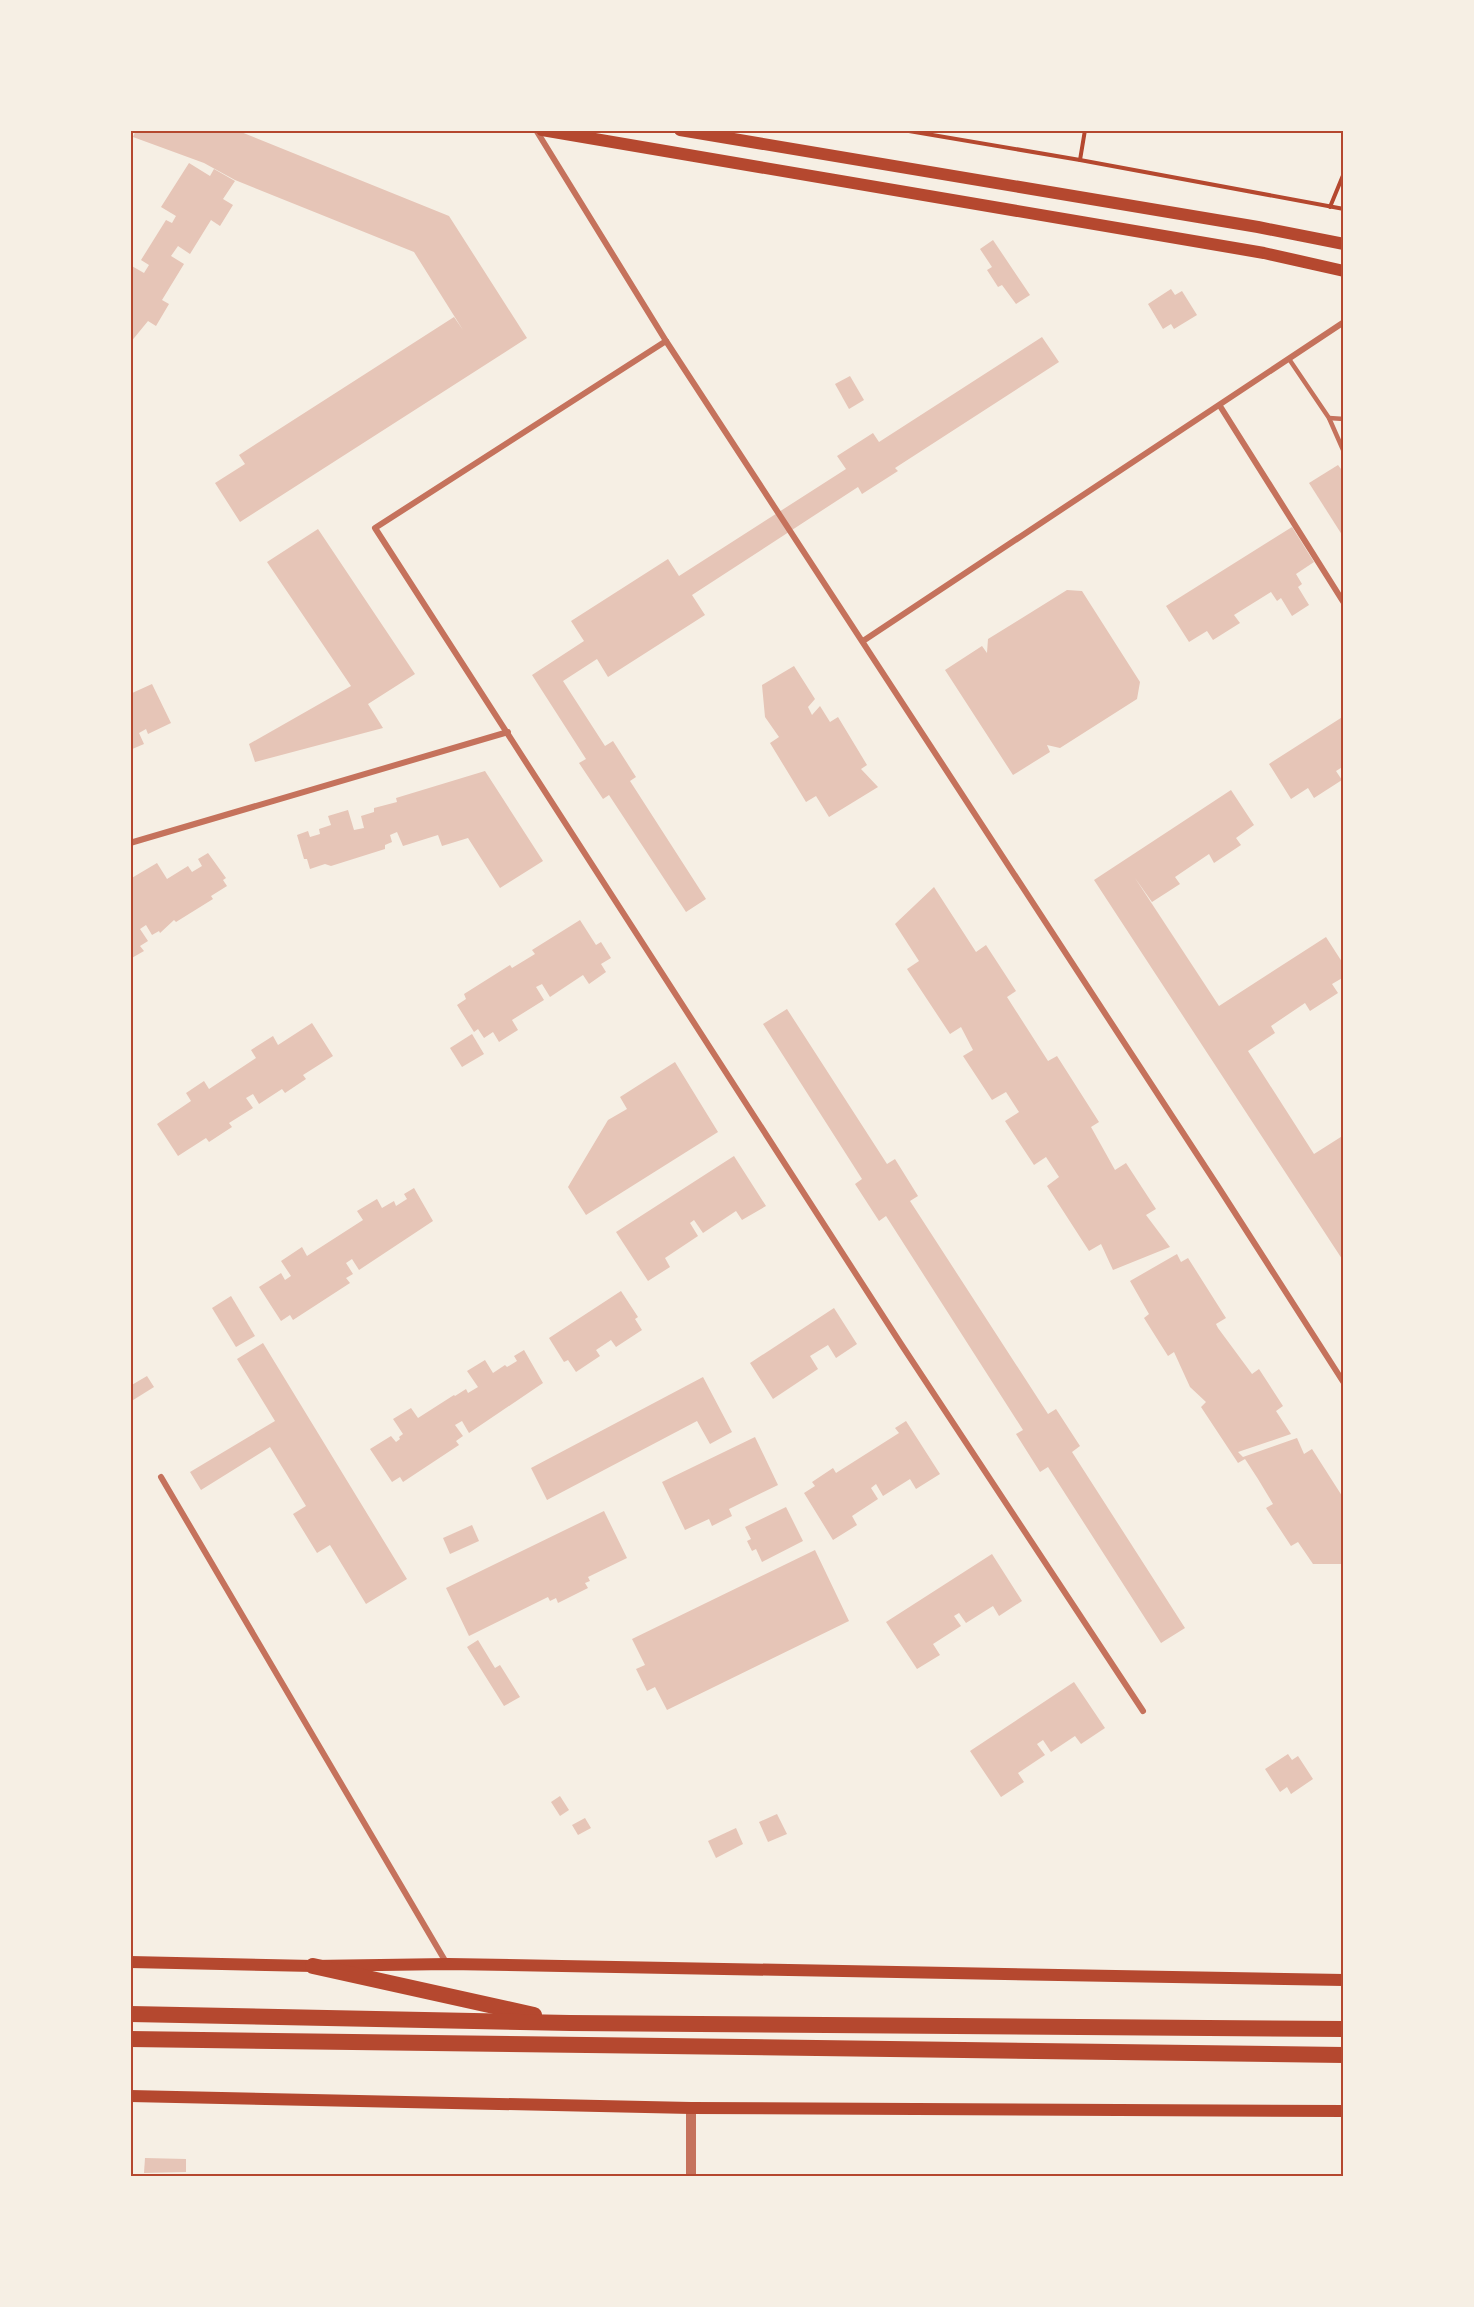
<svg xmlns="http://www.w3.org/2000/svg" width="1474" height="2307" font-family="Helvetica,sans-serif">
<rect width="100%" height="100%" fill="#f6efe4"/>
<g fill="#e6c5b7">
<path d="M136 130H236L449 216 527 338 240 522 215 483 245 464 239 455 454 317 463 330 414 252 235 180 204 163 133 137Z"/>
<path d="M189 163 210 176 214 169 235 181 223 199 233 205 220 226 211 220 190 254 178 246 171 256 184 264 162 300 169 304 156 326 148 321 130 343V265L144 273 149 265 141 260 166 220 172 223 176 216 161 207Z"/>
<path d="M993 240 1030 295 1016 304 1002 285 998 287 987 270 992 267 980 249Z"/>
<path d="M1171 289 1175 295 1182 291 1197 315 1174 329 1171 324 1163 329 1148 304Z"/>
<path d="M1042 337 1059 362 895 468 898 471 862 494 858 487 692 595 705 615 608 677 597 659 563 681 605 746 613 741 636 777 630 781 706 899 686 912 609 795 603 799 579 763 586 759 532 675 584 641 571 621 668 559 679 576 846 469 837 456 873 433 879 442Z"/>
<path d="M850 376 864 400 849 409 835 384Z"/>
<path d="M1338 465 1344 473V538L1309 483Z"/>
<path d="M1292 527 1314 562 1296 574 1302 584 1298 587 1309 605 1292 616 1281 598 1277 601 1271 592 1234 615 1240 623 1213 640 1207 631 1189 642 1166 606Z"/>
<path d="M318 529 415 674 368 704 383 728 255 762 249 744 351 686 267 562Z"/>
<path d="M1067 590 1082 591 1140 682 1137 699 1060 748 1047 745 1050 752 1013 775 945 670 982 646 987 653 988 639Z"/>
<path d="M794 666 815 699 808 707 812 715 820 706 830 722 838 717 867 765 861 769 878 787 829 817 816 796 806 802 770 743 779 737 765 717 762 685Z"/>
<path d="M152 684 171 723 148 734 146 729 139 733 144 744 130 750V694Z"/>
<path d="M1344 716V766L1336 771 1342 780 1314 798 1308 788 1291 799 1269 764Z"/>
<path d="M485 771 543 861 500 888 468 838 442 846 438 835 403 846 397 832 390 835 392 842 385 845V849L331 866 325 864 310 869 307 859H304L297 835 308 831 310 837 320 834 319 829 331 825 328 816 348 810 354 830 364 828 361 816 374 812V808L397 802 396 798Z"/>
<path d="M1231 790 1254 825 1236 838 1241 845 1214 863 1209 854 1175 877 1180 884 1152 902 1135 878 1219 1006 1326 937 1344 965V977L1332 984 1338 993 1310 1011 1305 1003 1271 1026 1275 1033 1248 1051 1314 1154 1344 1135V1262L1094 880Z"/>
<path d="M208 853 226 878 223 880 227 886 211 896 213 899 176 922 174 920 160 933 159 931 152 935 146 925 140 929 148 941 140 946 144 951 130 959V879L157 863 167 879 188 866 192 872 202 866 198 859Z"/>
<path d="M934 887 976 952 986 945 1016 991 1007 997 1048 1061 1057 1056 1099 1122 1091 1127 1115 1170 1126 1163 1156 1209 1146 1215 1170 1247 1113 1270 1101 1244 1089 1251 1047 1186 1059 1177 1046 1157 1034 1165 1005 1121 1019 1112 1006 1092 992 1100 963 1056 973 1050 961 1027 950 1034 907 969 919 961 895 924Z"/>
<path d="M580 920 596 945 601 942 611 958 601 964 606 972 589 984 583 975 550 997 542 984 536 987 544 1000 512 1020 518 1030 499 1042 493 1032 484 1038 478 1029 474 1032 457 1005 466 999 464 994 510 965 512 968 535 954 532 950Z"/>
<path d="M787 1009 887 1164 895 1159 918 1196 910 1201 1048 1414 1056 1409 1080 1446 1072 1452 1185 1628 1161 1643 1048 1467 1040 1472 1016 1434 1023 1430 886 1216 879 1221 855 1184 862 1179 763 1024Z"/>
<path d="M312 1023 333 1056 303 1075 306 1079 285 1093 282 1089 259 1104 253 1094 246 1098 253 1108 229 1123 232 1127 209 1142 206 1138 178 1156 157 1124 191 1101 186 1093 204 1081 209 1089 256 1058 251 1050 273 1036 278 1045Z"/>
<path d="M472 1034 484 1054 462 1067 450 1048Z"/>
<path d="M675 1062 718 1132 586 1215 568 1187 608 1120 627 1109 620 1097Z"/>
<path d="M734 1156 766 1206 742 1220 736 1211 703 1233 694 1220 690 1223 698 1236 665 1258 670 1267 648 1281 616 1232Z"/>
<path d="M414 1188 433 1221 359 1270 352 1259 346 1263 353 1274 346 1278 350 1283 293 1320 290 1315 281 1321 259 1287 281 1273 285 1280 291 1276 281 1261 302 1247 307 1256 363 1220 357 1211 377 1199 382 1208 394 1201 396 1206 407 1199 404 1194Z"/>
<path d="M1177 1254 1181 1262 1188 1258 1226 1318 1216 1324 1218 1328 1252 1374 1259 1369 1283 1406 1276 1411 1291 1434 1238 1452 1243 1457 1297 1438 1304 1454 1312 1449 1344 1499V1564H1313L1298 1542 1291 1546 1266 1508 1273 1504 1258 1479 1245 1459 1238 1463 1201 1407 1206 1402 1190 1387 1174 1352 1168 1356 1144 1318 1149 1314 1130 1281Z"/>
<path d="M621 1291 638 1317 635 1319 642 1330 616 1347 611 1340 596 1350 600 1356 576 1372 568 1360 564 1362 549 1338Z"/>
<path d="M231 1296 255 1336 236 1347 212 1308Z"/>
<path d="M834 1308 857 1344 836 1358 828 1345 810 1356 818 1369 773 1399 750 1363Z"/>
<path d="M263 1343 407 1579 366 1604 330 1545 317 1553 293 1514 306 1506 270 1447 201 1490 190 1472 275 1421 237 1359Z"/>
<path d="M524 1350 543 1383 469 1433 462 1421 455 1425 463 1436 456 1441 459 1445 403 1482 400 1477 392 1482 370 1449 391 1436 396 1442 400 1439 399 1437 403 1434 393 1419 411 1408 418 1418 454 1395 455 1396 466 1389 468 1393 478 1387 467 1371 485 1360 493 1373 505 1365 507 1367 517 1361 514 1356Z"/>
<path d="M147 1376 154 1387 130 1402V1386Z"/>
<path d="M703 1377 732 1432 710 1444 697 1421 547 1500 531 1468Z"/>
<path d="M906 1421 940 1474 916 1489 910 1479 883 1496 876 1484 871 1488 878 1499 852 1516 857 1525 833 1540 804 1493 815 1486 812 1482 833 1468 836 1473 899 1433 895 1428Z"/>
<path d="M755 1437 778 1485 729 1509 732 1516 712 1526 709 1519 685 1530 662 1482Z"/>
<path d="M786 1507 803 1541 762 1562 756 1549 752 1551 747 1541 751 1539 745 1527Z"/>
<path d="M604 1511 627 1558 588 1577 590 1581 585 1583 588 1588 558 1603 556 1598 550 1601 548 1597 469 1636 446 1588Z"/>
<path d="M472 1525 479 1541 450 1554 443 1538Z"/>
<path d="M815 1550 849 1621 667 1710 655 1687 647 1691 636 1669 645 1665 632 1639Z"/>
<path d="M992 1554 1022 1601 999 1616 993 1606 966 1623 959 1613 954 1616 961 1626 933 1644 940 1655 917 1669 886 1622Z"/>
<path d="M478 1640 495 1668 500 1665 520 1697 504 1706 467 1647Z"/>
<path d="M1074 1682 1105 1728 1081 1744 1075 1736 1051 1752 1043 1740 1037 1744 1045 1755 1018 1773 1024 1782 1001 1797 970 1751Z"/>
<path d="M1288 1754 1292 1760 1298 1756 1313 1779 1291 1794 1287 1787 1280 1792 1265 1769Z"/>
<path d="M560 1796 569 1810 560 1816 551 1802Z"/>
<path d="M777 1814 787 1834 768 1842 759 1822Z"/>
<path d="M585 1818 591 1828 578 1835 572 1825Z"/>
<path d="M736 1828 743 1844 716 1858 708 1841Z"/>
<path d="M145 2158 186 2159V2172L144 2173Z"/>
</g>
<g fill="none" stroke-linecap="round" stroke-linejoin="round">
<g stroke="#b5482f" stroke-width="4">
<path d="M903 130 1080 160 1344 209"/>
<path d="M1080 160 1085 130"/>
<path d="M1330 207 1344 173"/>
</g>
<g stroke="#c5725c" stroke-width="4.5">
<path d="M1289 359 1329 418 1344 452"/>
<path d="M1329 418 1344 419"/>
</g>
<g stroke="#c5725c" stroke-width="6">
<path d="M536 130 666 341 1219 1188 1344 1383"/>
<path d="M666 341 375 528 901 1344 1143 1711"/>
<path d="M1220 406 1344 603"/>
<path d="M863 641 1344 322"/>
<path d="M130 843 508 732"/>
<path d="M161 1477 447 1964"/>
</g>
<path stroke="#c5725c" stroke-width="10" d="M691 2108V2176"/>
<g stroke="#b5482f" stroke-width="12">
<path d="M542 130 1264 253 1344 271"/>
<path d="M680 130 1258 227 1344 244"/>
<path d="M130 1962 313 1966 448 1964 1344 1980"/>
<path d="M130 2096 691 2108 1344 2111"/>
</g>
<g stroke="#b5482f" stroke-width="16">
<path d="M313 1966 534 2015"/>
<path d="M130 2014 570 2023 1344 2029"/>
<path d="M130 2039 1344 2055"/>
</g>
</g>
<rect width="1474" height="2307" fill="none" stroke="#f6efe4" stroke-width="264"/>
<rect x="132" y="132" width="1210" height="2043" fill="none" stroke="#b5482f" stroke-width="2"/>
</svg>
